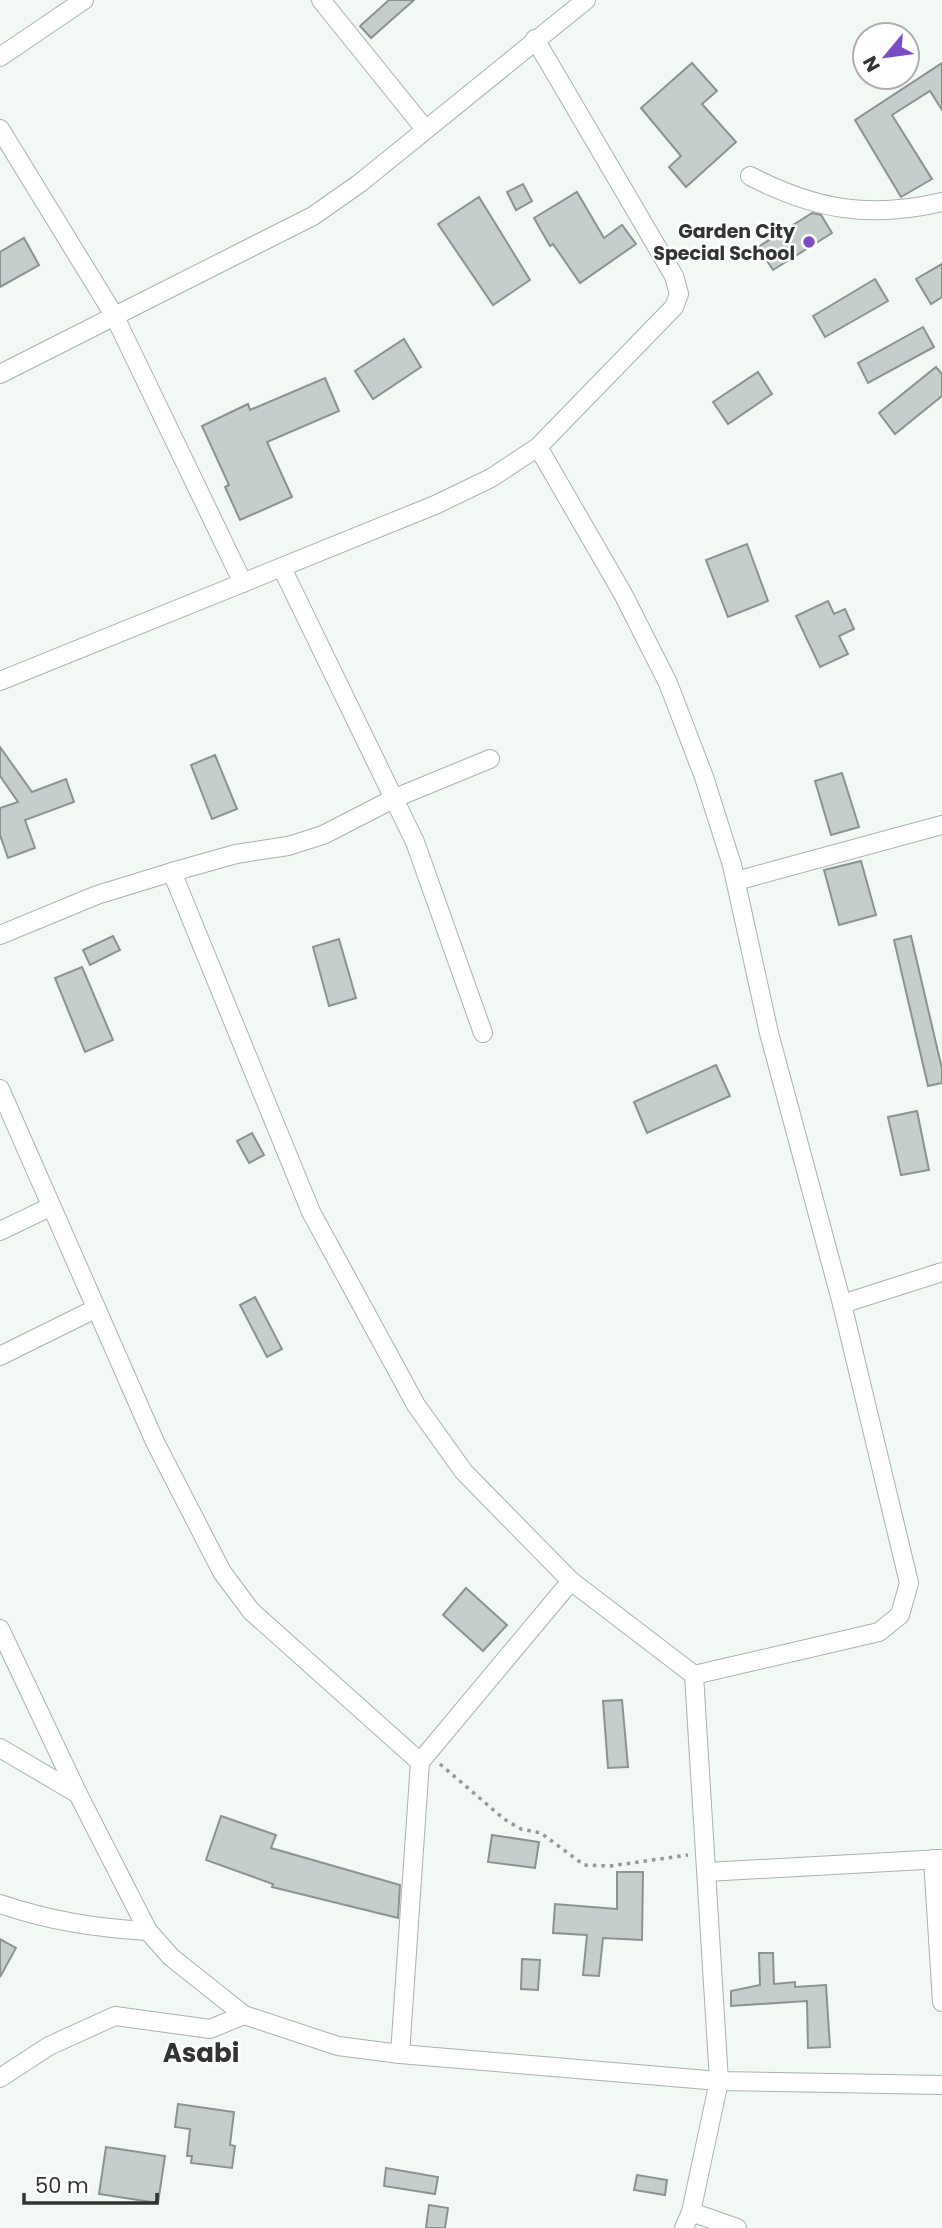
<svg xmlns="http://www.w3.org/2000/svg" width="942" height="2228" font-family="Poppins,sans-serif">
<rect width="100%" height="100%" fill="#f2f9f5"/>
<g fill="#c6cecd" stroke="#8b9292" stroke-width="2">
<path d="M389 0H414L371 38 360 26Z"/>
<path d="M692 63 717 91 702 104 736 142 686 187 669 167 681 156 641 108Z"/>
<path d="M942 63V110L930 91 892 115 932 179 901 197 855 120Z"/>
<path d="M523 184 532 201 516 210 507 192Z"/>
<path d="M577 192 604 238 622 225 636 244 580 283 553 244 550 246 534 218Z"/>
<path d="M479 197 530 280 493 305 438 224Z"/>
<path d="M812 213 821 215 832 233 773 270 758 247Z"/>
<path d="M24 238 39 265 0 287V252Z"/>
<path d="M942 264V297L931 304 916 279Z"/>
<path d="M875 279 888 301 825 337 813 316Z"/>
<path d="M923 327 934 347 868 383 858 363Z"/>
<path d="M404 339 421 367 373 399 355 371Z"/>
<path d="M936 367 942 374V396L895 434 879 413Z"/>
<path d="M758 372 772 394 728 424 713 402Z"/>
<path d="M325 378 339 411 267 442 292 497 240 520 225 487 229 485 202 426 248 404 250 410Z"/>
<path d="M747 544 768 601 728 617 706 560Z"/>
<path d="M828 601 834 614 845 609 854 629 839 636 848 654 820 667 796 616Z"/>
<path d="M0 747 32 792 66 779 74 802 25 820 35 848 8 858 0 835V808L18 802 0 776Z"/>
<path d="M215 755 237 809 212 819 191 765Z"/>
<path d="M842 773 859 827 831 835 815 781Z"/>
<path d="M861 861 876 915 839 925 824 870Z"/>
<path d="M113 936 120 950 90 965 83 950Z"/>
<path d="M911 936 942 1069V1083L928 1086 894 940Z"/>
<path d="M339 939 356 998 329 1006 313 947Z"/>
<path d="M82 967 113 1040 85 1052 55 978Z"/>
<path d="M716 1065 730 1096 647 1133 634 1102Z"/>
<path d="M917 1111 929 1170 901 1175 888 1117Z"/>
<path d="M252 1133 264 1155 249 1163 237 1141Z"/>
<path d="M255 1297 282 1349 267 1357 240 1305Z"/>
<path d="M466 1588 507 1625 483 1651 443 1615Z"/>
<path d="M622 1700 628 1767 608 1768 603 1701Z"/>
<path d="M221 1816 276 1835 271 1848 400 1885 398 1918 272 1887 273 1884 206 1860Z"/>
<path d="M492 1835 539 1842 535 1868 488 1862Z"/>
<path d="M617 1872H643L642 1940 603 1938 599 1976 583 1975 587 1935 553 1933 555 1904 617 1909Z"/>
<path d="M0 1939 16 1948 0 1977Z"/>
<path d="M759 1953H773L774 1984 795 1982V1987L826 1985 830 2047 808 2048 807 2001 731 2006V1991L760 1985Z"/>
<path d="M522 1959 540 1960 538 1990 521 1989Z"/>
<path d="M178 2104 234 2112 230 2145 235 2146 232 2168 191 2163 192 2156H187L190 2129 175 2127Z"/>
<path d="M106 2147 165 2156 158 2203 99 2194Z"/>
<path d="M386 2168 438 2177 435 2194 384 2186Z"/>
<path d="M637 2175 667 2180 665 2195 634 2190Z"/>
<path d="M429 2205 448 2208 445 2228H426Z"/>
</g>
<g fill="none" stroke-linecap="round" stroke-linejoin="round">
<defs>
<g id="street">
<path d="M321 0 425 129"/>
<path d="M0 57 84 0"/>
<path d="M0 129 114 315 243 583"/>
<path d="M750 176C816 210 870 219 942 202"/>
<path d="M0 374 313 216 360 183 586 0"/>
<path d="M282 568 415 842 483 1033"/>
<path d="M0 681 435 505 491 478 538 447 674 307 679 294 674 276 535 39"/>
<path d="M172 872 311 1212 416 1405 464 1472 571 1581 694 1675 879 1632 900 1615 909 1583 842 1304 769 1033 732 865 704 777 668 683 623 594 538 447"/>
<path d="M736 881 942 825"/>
<path d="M0 935 97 895 172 872 236 854 288 846 323 835 395 798 490 759"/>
<path d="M0 1089 155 1442 222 1572 251 1611 420 1762"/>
<path d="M0 1231 50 1207"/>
<path d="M842 1304 942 1272"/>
<path d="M0 1356 95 1309"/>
<path d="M0 1629 78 1794 148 1931 171 1957 244 2015 338 2046 400 2054 719 2081 942 2085"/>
<path d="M0 1748 78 1794"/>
<path d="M933 1859 942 2002"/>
<path d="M707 1872 942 1859"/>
<path d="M0 1904C50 1921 96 1928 148 1931"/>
<path d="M400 2054 420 1762 571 1581"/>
<path d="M0 2078 49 2046 115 2016 210 2029 244 2015"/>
<path d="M691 2212 737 2228"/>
<path d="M684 2228 691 2212 719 2081 694 1675"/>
</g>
</defs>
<use href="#street" stroke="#aab1ad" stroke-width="20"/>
<path stroke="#949996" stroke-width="3.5" stroke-dasharray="3.5 5" stroke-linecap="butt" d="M440 1764 504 1819 521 1829 541 1833 584 1865 610 1866 688 1855"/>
<use href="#street" stroke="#fff" stroke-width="18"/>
</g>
<circle fill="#7b4cc5" stroke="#fff" stroke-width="2.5" cx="809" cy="242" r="7"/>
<g text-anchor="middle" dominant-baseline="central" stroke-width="5" stroke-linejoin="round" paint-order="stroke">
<g font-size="19" font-weight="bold" fill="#313432" stroke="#fff" text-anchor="end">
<text x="795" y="231">Garden City<tspan x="795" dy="22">Special School</tspan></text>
</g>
<g font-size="26" font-weight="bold" fill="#313432" stroke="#fff">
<text x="201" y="2053">Asabi</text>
</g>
</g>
<g transform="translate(886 56) rotate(241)"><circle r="33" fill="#ffffff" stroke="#adaead" stroke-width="2"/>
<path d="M0-5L12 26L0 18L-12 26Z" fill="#7b4cc5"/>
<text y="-10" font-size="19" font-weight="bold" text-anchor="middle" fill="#313432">N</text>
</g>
<path d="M24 2193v10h133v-10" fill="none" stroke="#313432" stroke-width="3.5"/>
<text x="35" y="2193" font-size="21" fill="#313432" stroke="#ffffff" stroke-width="5" paint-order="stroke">50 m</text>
</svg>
